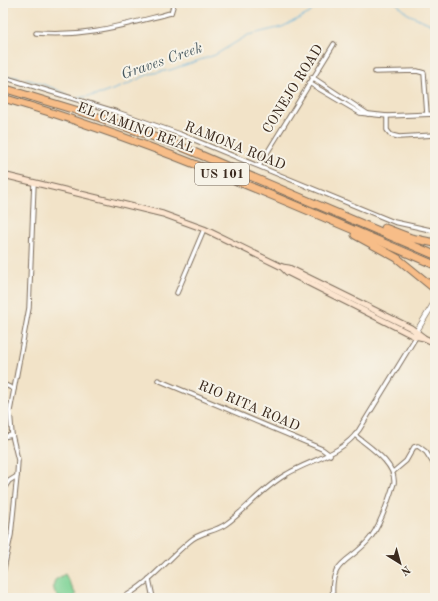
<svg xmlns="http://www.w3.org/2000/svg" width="438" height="601" font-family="'Old Standard TT',serif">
<rect width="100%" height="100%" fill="#f7f3e8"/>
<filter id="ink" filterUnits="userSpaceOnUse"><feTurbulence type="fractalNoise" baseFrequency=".025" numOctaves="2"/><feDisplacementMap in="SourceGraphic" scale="8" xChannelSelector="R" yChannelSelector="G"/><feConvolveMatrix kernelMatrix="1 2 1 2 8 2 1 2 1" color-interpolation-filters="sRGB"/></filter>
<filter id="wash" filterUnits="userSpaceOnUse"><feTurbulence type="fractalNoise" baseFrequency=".012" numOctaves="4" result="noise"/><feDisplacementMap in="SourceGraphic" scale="16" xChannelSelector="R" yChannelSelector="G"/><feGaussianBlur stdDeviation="0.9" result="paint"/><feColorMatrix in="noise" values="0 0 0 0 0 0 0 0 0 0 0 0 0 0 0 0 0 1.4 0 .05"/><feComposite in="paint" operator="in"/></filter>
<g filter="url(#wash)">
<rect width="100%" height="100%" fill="#f2e3c8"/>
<path fill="#7ed396" stroke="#5c7e5a" d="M65 574 76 595 72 598H59C54 593 52 586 55 580Z"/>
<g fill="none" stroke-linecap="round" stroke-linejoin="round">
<g stroke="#61afdb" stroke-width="1">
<path d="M396 3 408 14 435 26"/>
<path d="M7 77C20 75 56 88 68 95"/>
<path d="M78 98 101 94 126 85 149 74 170 70 215 55 248 35 282 27 310 13 317 3"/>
</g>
</g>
</g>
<g filter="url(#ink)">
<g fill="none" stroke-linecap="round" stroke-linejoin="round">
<defs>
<g id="minor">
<path d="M431 3 435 6"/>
<path d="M36 33C86 37 123 25 171 13L174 3"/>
<path d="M375 72 417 71 424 73 427 114"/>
<path d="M3 77 117 112 180 134 394 222 435 231"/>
<path d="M312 77 368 114"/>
<path d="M309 83 360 113 387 116 435 114"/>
<path d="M387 116V130L391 135 399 137 435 135"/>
<path d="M259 166 334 44"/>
<path d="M177 293 204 229"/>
<path d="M158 380 322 449 330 455"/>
<path d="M3 384 14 389"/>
<path d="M3 437 12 435"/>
<path d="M393 472 406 461 414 447 418 446 426 452 435 466"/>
<path d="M3 490 9 481 17 476"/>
<path d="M3 573 11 535 17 476 18 460 12 435 10 411 29 308 34 183"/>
<path d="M149 579 153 598"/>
<path d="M122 598C149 584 167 560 190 541 200 532 215 532 226 524 247 509 263 487 287 474 312 459 341 455 359 430L416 337"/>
<path d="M333 598C329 558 352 563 371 537 381 524 389 499 394 483 396 463 369 447 355 435"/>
</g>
<path id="tertiary" d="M415 334 435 301"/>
<g id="secondary">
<path d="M3 175 163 214 204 229 282 267 287 272 414 336 424 338 435 343"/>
<path d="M282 267 289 268 411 328 423 337"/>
</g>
<g id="motorway">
<path d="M3 88 95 116 182 147 435 255"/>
<path d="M3 98C152 141 293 204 435 265"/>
<path d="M385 228 411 238 435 243"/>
<path d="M355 235 397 258 435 289"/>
</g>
</defs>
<use href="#minor" stroke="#7b6b5a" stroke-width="5.5"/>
<use href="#tertiary" stroke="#7b6b5a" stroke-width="6"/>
<use href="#secondary" stroke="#7b6b5a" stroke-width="7"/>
<use href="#motorway" stroke="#7b6b5a" stroke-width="9"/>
<use href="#minor" stroke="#fff" stroke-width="3.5"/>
<use href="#tertiary" stroke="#fff" stroke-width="4.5"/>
<use href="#secondary" stroke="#fce5cf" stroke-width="5"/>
<use href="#motorway" stroke="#f7bd88" stroke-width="7"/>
</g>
</g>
<g text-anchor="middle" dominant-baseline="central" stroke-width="4" stroke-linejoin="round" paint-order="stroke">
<rect fill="#f7f3e8" stroke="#73665b" stroke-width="1" x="195" y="163" width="54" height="22" rx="3"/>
<g font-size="13" font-weight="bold" fill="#3b2a1e">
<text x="222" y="174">US 101</text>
</g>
<g font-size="14" fill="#3b2a1e" stroke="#f7f3e8">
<text transform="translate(293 89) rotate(-58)">CONEJO ROAD</text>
<text transform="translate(136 128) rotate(20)">EL CAMINO REAL</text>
<text transform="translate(235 146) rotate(22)">RAMONA ROAD</text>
<text transform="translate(249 406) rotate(23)">RIO RITA ROAD</text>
</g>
<g font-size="15" font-style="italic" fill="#485960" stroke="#f7f3e8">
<text transform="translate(162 62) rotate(-19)">Graves Creek</text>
</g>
</g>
<rect width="438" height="601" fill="none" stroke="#f7f3e8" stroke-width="16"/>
<g transform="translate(400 563) rotate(143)" stroke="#f7f3e8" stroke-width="3" paint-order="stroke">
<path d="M0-3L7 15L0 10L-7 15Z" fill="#3b2a1e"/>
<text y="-6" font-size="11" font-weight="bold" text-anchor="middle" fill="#3b2a1e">N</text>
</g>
</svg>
